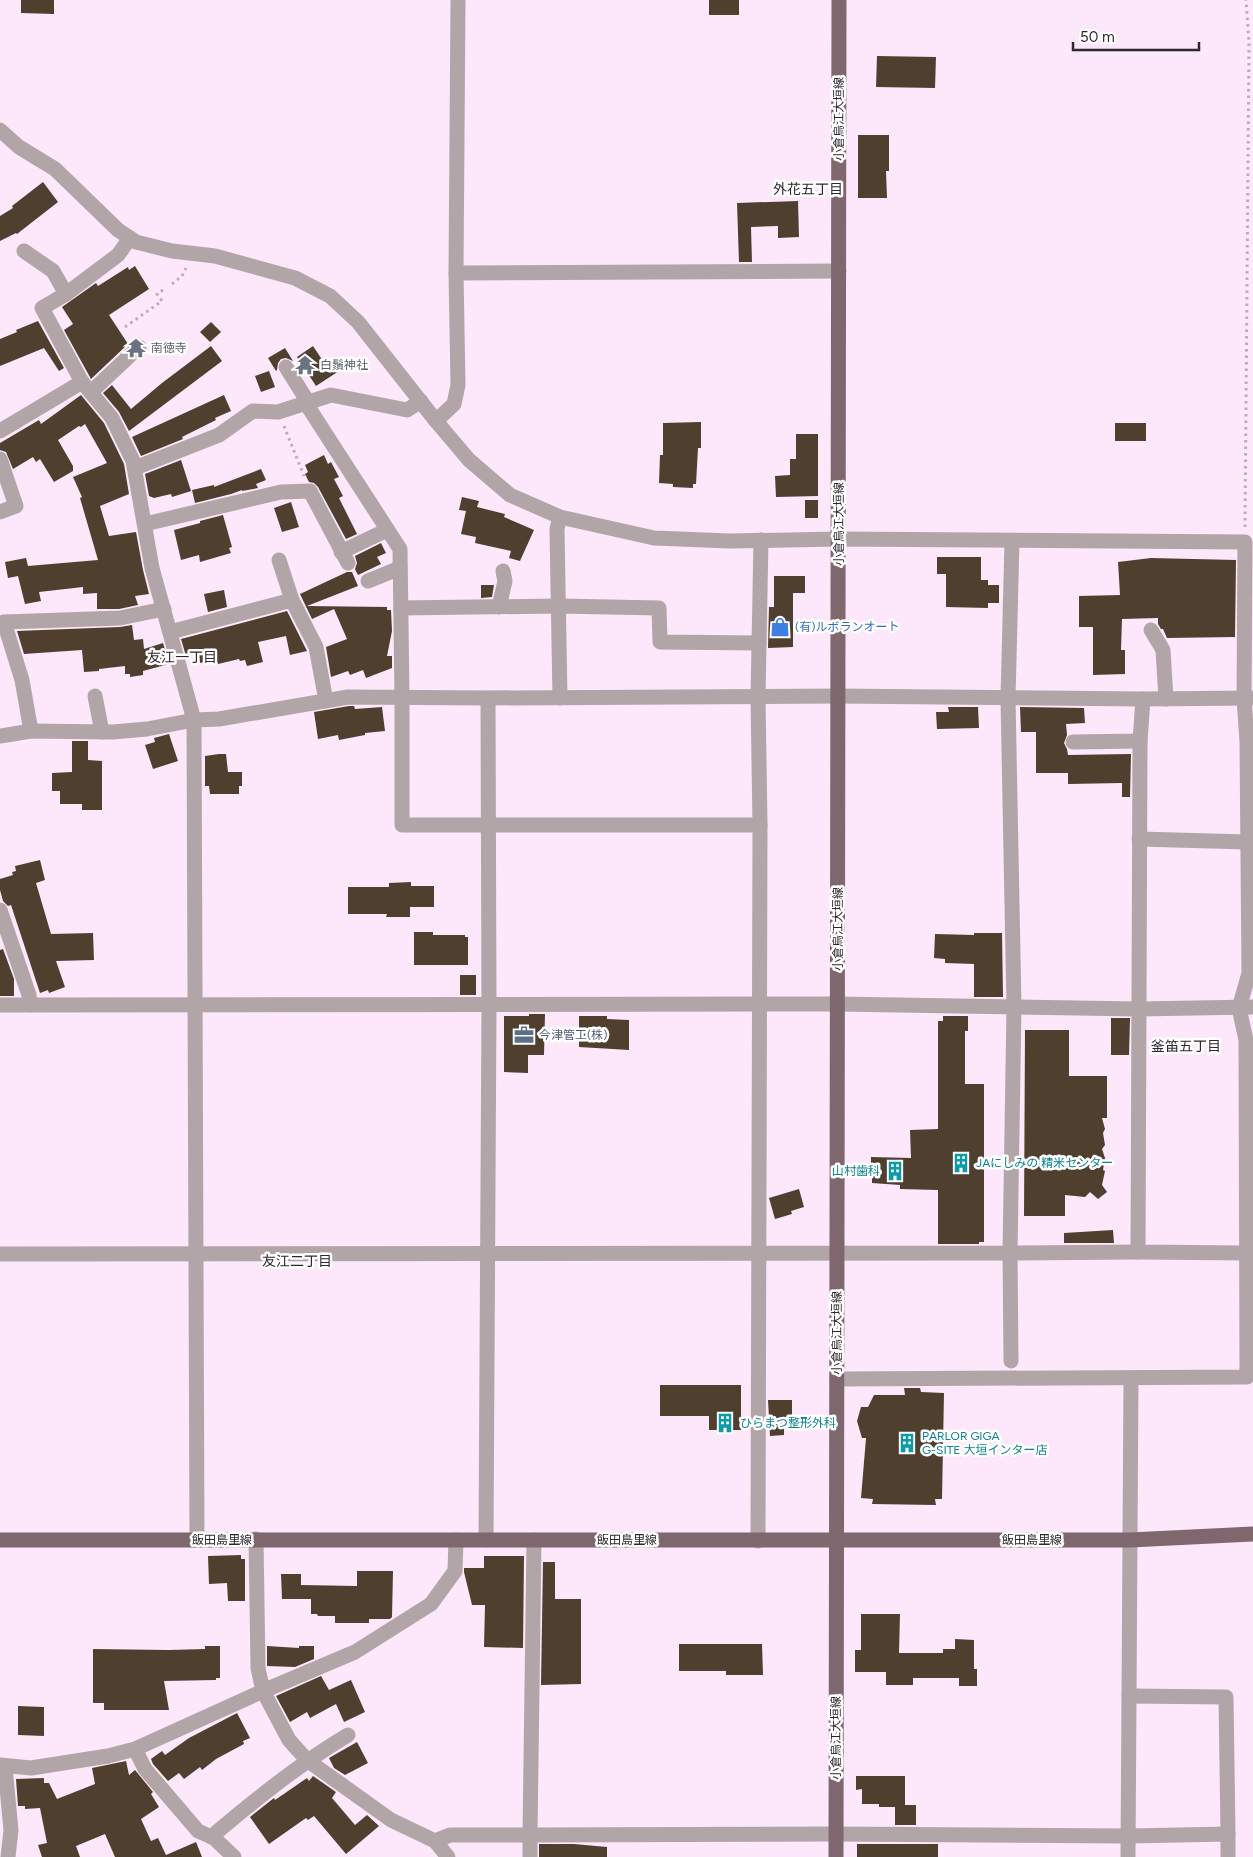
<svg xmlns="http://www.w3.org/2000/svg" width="1253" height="1857" font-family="Figtree,'Noto Sans JP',sans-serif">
<rect width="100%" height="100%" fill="#fde7fa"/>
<g fill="#4f3f2f">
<path d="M21 0H54V14L21 13Z"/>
<rect x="709" y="0" width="30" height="15"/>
<path d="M877 56 936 57 935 88 876 87Z"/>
<path d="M858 135H889V171H886L887 198H858Z"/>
<path d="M43 182 58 202 17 234 16 233 0 241V216L13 208 12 206Z"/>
<path d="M798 201 799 237 778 238V226L751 227 752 262H739L737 203Z"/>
<path d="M135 266 149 289 109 315 128 344 91 379 64 330 73 324 62 307 96 283 98 286 128 267 129 270Z"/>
<path d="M38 321 64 368 59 371 44 348 0 366V339L17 332 16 330Z"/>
<path d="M211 322 221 332 210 342 200 332Z"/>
<path d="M211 346 222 361 129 431 119 412 103 393 112 385 131 409 162 383Z"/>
<path d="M313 346 325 364 332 360 339 371 316 386 297 357Z"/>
<path d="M285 348 293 361 286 358 281 359 278 363 277 370 276 371 268 358Z"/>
<path d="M269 371 275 387 261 392 255 376Z"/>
<path d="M81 395 104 423 124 464 129 494 100 506 109 536 136 532 143 570 149 594 135 596 138 605 119 609H97V593L83 594V587L39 592 41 601 25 604 18 576 8 578 5 562 26 558 28 566 98 560 80 498 82 497 73 477 107 463 85 424 81 427 79 426 58 440 73 466V471L54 482 40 459 36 462 33 457 13 469 6 452 0 450V443L39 420 41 424Z"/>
<path d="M224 395 231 411 215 418 216 420 182 437 183 439 141 456 132 437Z"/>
<path d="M701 422V448H698L696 484H693V488L673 487V484L659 483 660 455H663V423Z"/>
<rect x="1115" y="423" width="31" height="18"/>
<path d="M796 434H818V496L776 497 775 476 790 475V459H796Z"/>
<path d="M324 455 328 464 331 462 339 477 334 479 343 496 339 498 357 534 346 539 318 487 314 483 309 482 305 474 308 472 305 465Z"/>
<path d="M181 460 191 491 172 497 171 494 154 498 149 496 145 474Z"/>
<path d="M261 469 266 480 256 484 258 488 242 491V490L231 494 195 503 192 490 214 485V487Z"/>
<path d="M462 497 479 501 477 507 505 514 504 517 534 530 520 561 509 558 511 551 475 543 476 537 461 534 466 511 459 510Z"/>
<rect x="805" y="500" width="13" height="18"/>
<path d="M291 502 299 527 282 532 274 508Z"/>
<path d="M223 515 232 547 229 548 231 553 200 562 199 555 181 560 174 530 200 523V521Z"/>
<path d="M381 543 386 553 377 557 381 564 358 575 355 569 357 563 355 556Z"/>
<path d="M937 557H981V580H988V585H999V603H988V608L946 607V574H937Z"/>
<path d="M1151 558 1236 560 1235 637 1167 638 1163 629H1161L1158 624V618L1122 619 1121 650H1125V674L1093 675V627H1079V596L1120 595 1118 562Z"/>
<path d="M347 572H352L358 586 307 606 387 607V610H391L392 631 387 656H392V668L366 678 363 670 350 675 348 671 331 677 326 647 347 639 334 609 312 619 300 594Z"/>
<path d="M774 576H805V593H793V647L768 648 769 607H774Z"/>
<path d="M481 585H494L492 597 481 598Z"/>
<path d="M224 590 227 607 208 612 204 594Z"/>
<path d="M287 611 307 651 290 655 286 636 258 642 263 662 247 666 245 660 240 661 239 659 218 664 216 659 200 663 198 652 186 656 181 639Z"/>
<path d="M132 625 134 640 143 639 144 649 163 643 169 664 143 671V675L130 677V674H125V666L99 669V671L84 672 82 650 24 654 17 631 120 627Z"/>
<path d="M349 706H354L355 709 382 707 385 731 365 733V735L339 740 338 735 318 739 314 712Z"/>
<path d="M948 707H978L979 728 937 729 936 712H949Z"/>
<path d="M1020 707 1084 708 1085 723 1066 724 1067 735 1064 743 1067 749 1068 755 1131 754 1130 797H1122V783L1068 784V773H1036V732H1021Z"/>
<path d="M169 734 178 761 153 769 145 745 155 742 154 738Z"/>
<path d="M72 741H88V760L102 761V810H82V804H60V791H52V773L72 772Z"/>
<path d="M219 754H226L228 772H242V786H239V794H210L209 786H205V756Z"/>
<path d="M40 860 45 880 36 883 51 934 93 933 94 960 56 961 65 987 49 993 48 990 40 993 11 905 8 906 3 901 0 890V879L13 875 12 872 16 871 15 866Z"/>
<path d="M411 882V886H434V907H410V917H386L387 914H348V887H389V883Z"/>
<path d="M414 932H433V935H465V937H468V965H414Z"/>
<path d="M974 933H1002L1003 997H974V964L945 963V959L934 958 935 934 974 935Z"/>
<path d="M3 949 14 979V996H0V950Z"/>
<rect x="460" y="975" width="16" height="20"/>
<path d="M529 1014H545L544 1055H528V1073L504 1072V1016H529Z"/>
<path d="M579 1016H607V1019L629 1020V1050L579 1047Z"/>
<path d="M943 1016H968V1031H965V1084H984V1242H979V1244H938V1190L900 1189V1185L872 1183V1177H866V1164H871V1157L911 1158 910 1130 938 1129V1021H943Z"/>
<path d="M1111 1018H1130L1129 1055H1111Z"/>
<path d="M1025 1030H1069V1076H1107V1118H1102L1105 1129 1103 1133 1105 1145 1102 1149 1105 1158 1103 1170 1105 1171 1102 1185 1107 1192 1098 1199 1090 1192 1085 1197 1065 1195V1216H1024Z"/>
<path d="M799 1189 804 1207 791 1211 792 1214 775 1219 769 1198Z"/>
<path d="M1113 1230 1114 1243H1064V1233Z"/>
<path d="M660 1385H741V1430H709V1416H660Z"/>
<path d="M904 1388H920L921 1392 944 1393 942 1499H935L936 1505 872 1504 873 1499 861 1498 866 1438H862L857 1421 861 1407H868L874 1395H905Z"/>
<path d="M768 1400H792V1424H784V1435L770 1436Z"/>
<path d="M241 1555V1559H245V1601H228L227 1583 209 1584 208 1556Z"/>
<path d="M484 1556H524L523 1648 484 1647 485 1605H472L464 1572V1568H484Z"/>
<path d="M543 1562H555V1599H581V1684L541 1685Z"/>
<path d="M357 1571H393L392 1617 390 1619H369V1623H335V1616H318L317 1614H311V1599H282L281 1574H301V1585L357 1586Z"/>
<path d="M861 1614H900L899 1653H943V1649H955V1639L974 1640V1669H977V1686H959V1678H913V1685H886V1672H855V1650H861Z"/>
<path d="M679 1644H762L763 1675H726V1671H679Z"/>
<path d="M205 1646H220V1678H216V1680L164 1681 169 1710H104V1703H93V1649L169 1650 205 1649Z"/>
<path d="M267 1646 299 1648V1646H314V1659L295 1667 267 1666Z"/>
<path d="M321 1676 329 1690 351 1680 365 1712 344 1722 336 1704 310 1718 307 1712 290 1722 276 1696Z"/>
<path d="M18 1706 44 1707V1736L18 1735Z"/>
<path d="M237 1713 250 1738 243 1741 244 1744 216 1759 202 1770 200 1767 184 1779 179 1773 168 1781 153 1764 151 1759 162 1751 165 1755 189 1738Z"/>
<path d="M357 1742 368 1763 345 1775 334 1768 329 1758Z"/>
<path d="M126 1761 129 1775 135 1770 153 1792 151 1794 159 1807 141 1819 151 1841 158 1838 166 1855 196 1842 202 1857H115L105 1834 76 1846 80 1857H42L38 1845 47 1843 40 1808 25 1809V1806H18L16 1779 44 1778V1783H49L57 1799 95 1784 92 1768Z"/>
<path d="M313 1776 336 1792 332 1798 355 1825 367 1815 379 1826 346 1854 314 1816 308 1820 306 1818 269 1844 250 1817 274 1798 275 1800 307 1778 309 1781Z"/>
<path d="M856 1776H905V1805H916V1825H895V1807H879V1804H862V1789L856 1790Z"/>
<path d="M539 1844H574L607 1847V1857H539Z"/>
<rect x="857" y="1844" width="81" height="13"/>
</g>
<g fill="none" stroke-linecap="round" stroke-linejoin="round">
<g stroke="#bdabba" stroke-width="3" stroke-dasharray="2.5 4" stroke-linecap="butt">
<path d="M172 284 182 276 186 268"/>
<path d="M125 327 162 301 157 294 163 290"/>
<path d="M284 426 304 476"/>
<path d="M1245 527 1249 42 1246 0"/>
</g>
<g stroke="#b2a5a8" stroke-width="15">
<path d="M458 0 456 273 458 385 454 404 436 421 469 460 510 495 560 517 654 538 730 541 839 539 1245 542 1244 698 1247 742 1249 973 1239 1008 1246 1040 1247 1377 837 1379"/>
<path d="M0 130 19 147 55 169 118 230 136 242 172 251 215 256 295 278 330 296 358 322 436 421"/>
<path d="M24 251 53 271 66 294"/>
<path d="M456 273 839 271"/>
<path d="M286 367 308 402"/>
<path d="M82 382 42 308 66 294 118 255 130 238"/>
<path d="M91 392 139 347"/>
<path d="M305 402 400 549 402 697V825H760"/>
<path d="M0 431 82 382 112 418 133 461 152 568 194 720 197 1540"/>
<path d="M0 459 16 506 0 512"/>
<path d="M135 468 219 435 253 411 278 412 331 395 407 410 421 401"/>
<path d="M145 524 281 492 310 491 348 563"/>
<path d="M341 552 387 530"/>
<path d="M279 560 292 600"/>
<path d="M368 581 400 568"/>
<path d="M499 607 505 581 503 571"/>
<path d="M401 608 559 606 659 608 660 642 759 643"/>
<path d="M1151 630 1163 650 1166 699"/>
<path d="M170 632 292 600 316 647 326 701"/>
<path d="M95 696 102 732"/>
<path d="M560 698 557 529 560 517"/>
<path d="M31 731 22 680 4 622 120 618 164 609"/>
<path d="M0 736 31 731 113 732 147 729 194 720 219 719 348 697 488 698 838 696 1143 699 1253 698"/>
<path d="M1140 741 1138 1252 1247 1253"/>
<path d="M1073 742 1140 741 1143 699"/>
<path d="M1139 839 1247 842"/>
<path d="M0 910 29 995 30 1005"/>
<path d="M0 1005 838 1004 1138 1009 1253 1007"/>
<path d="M0 1254 1010 1253 1014 1007 1008 698 1012 541"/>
<path d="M1011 1361 1010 1253 1138 1252"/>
<path d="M256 1539 258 1668 263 1691 289 1740 307 1760 391 1820 435 1841 448 1857"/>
<path d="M486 1540 489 1005 488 698"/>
<path d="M534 1540 530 1835 836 1834 1128 1836 1228 1834V1857"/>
<path d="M758 1541 760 825 758 697 761 540"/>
<path d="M1129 1696 1226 1697 1228 1834"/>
<path d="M135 1749 145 1769 198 1831 214 1838 234 1857"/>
<path d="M0 1765 31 1768 108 1756 135 1749 263 1691 355 1652 431 1604 455 1571 456 1540"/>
<path d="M5 1767 11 1830 8 1857"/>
<path d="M211 1837C256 1799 298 1765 348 1735"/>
<path d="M435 1841 450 1835H530V1857"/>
<path d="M1128 1857 1131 1378"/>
</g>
<g stroke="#7e686d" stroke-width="15">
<path d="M0 1540H1130L1253 1534"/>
<path d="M836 1857 839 0"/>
</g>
</g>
<defs>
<symbol id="temple-bare" viewBox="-9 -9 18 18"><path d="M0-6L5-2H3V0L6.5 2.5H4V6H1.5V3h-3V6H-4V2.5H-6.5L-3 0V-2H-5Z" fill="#6b7280" stroke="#fff" stroke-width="2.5" paint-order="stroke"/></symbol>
<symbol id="shop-bare" viewBox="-9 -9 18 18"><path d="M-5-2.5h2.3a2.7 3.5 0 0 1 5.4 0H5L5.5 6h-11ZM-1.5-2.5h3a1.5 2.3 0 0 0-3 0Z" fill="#3f7fe0" stroke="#fff" stroke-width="2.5" paint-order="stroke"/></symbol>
<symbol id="office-bare" viewBox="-9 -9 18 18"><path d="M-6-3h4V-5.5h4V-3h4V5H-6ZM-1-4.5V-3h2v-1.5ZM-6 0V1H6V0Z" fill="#5c6f8a" stroke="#fff" stroke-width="2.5" paint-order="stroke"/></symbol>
<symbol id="building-bare" viewBox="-9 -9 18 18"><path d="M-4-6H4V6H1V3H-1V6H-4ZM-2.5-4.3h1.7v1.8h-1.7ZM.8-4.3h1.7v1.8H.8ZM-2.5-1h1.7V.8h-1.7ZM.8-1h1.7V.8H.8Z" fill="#0f9aa8" stroke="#fff" stroke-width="2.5" paint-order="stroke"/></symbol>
</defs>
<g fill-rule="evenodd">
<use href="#temple-bare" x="122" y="334" width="28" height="28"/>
<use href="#temple-bare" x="291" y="351" width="28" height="28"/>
<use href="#shop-bare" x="766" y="613" width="28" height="28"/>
<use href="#office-bare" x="510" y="1021" width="28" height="28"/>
<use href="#building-bare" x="947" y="1149" width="28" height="28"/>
<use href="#building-bare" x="881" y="1157" width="28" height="28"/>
<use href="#building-bare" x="711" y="1409" width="28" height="28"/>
<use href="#building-bare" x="893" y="1429" width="28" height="28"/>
</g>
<g text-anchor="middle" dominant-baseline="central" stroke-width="5" stroke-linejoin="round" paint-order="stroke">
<g font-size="12" fill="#2f272e" stroke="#fff">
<text transform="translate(839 119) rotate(-90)">小倉烏江大垣線</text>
<text transform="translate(839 524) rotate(-90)">小倉烏江大垣線</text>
<text transform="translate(838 929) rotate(-90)">小倉烏江大垣線</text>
<text transform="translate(837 1333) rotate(-90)">小倉烏江大垣線</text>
<text x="222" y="1540">飯田島里線</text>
<text x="627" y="1540">飯田島里線</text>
<text x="1032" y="1540">飯田島里線</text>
<text transform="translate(836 1738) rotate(-90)">小倉烏江大垣線</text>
</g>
<g font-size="12" fill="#5b616d" stroke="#fff" text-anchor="start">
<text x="151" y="348">南徳寺</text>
<text x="320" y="365">白鬚神社</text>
</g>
<g font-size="12" fill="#366cbe" stroke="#fff" text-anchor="start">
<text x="795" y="627">(有)ルボランオート</text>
</g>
<g font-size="12" fill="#4e5e75" stroke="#fff" text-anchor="start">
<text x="539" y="1035">今津管工(株)</text>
</g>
<g font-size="12" fill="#0d838f" stroke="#fff" text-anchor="start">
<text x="976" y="1163">JAにしみの 精米センター</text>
<text x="880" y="1171" text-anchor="end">山村歯科</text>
<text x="740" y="1423">ひらまつ整形外科</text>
<text x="922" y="1436">PARLOR GIGA<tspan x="922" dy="14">G-SITE 大垣インター店</tspan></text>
</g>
<g font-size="14" fill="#2f272e" stroke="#fff">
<text x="808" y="189">外花五丁目</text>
<text x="182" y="657">友江一丁目</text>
<text x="1186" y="1046">釜笛五丁目</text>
<text x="297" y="1261">友江二丁目</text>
</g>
</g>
<path d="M1073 42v8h126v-8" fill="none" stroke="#2f272e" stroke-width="2.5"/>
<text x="1080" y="42" font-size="15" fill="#2f272e" stroke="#ffffff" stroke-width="4" paint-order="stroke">50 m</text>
</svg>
